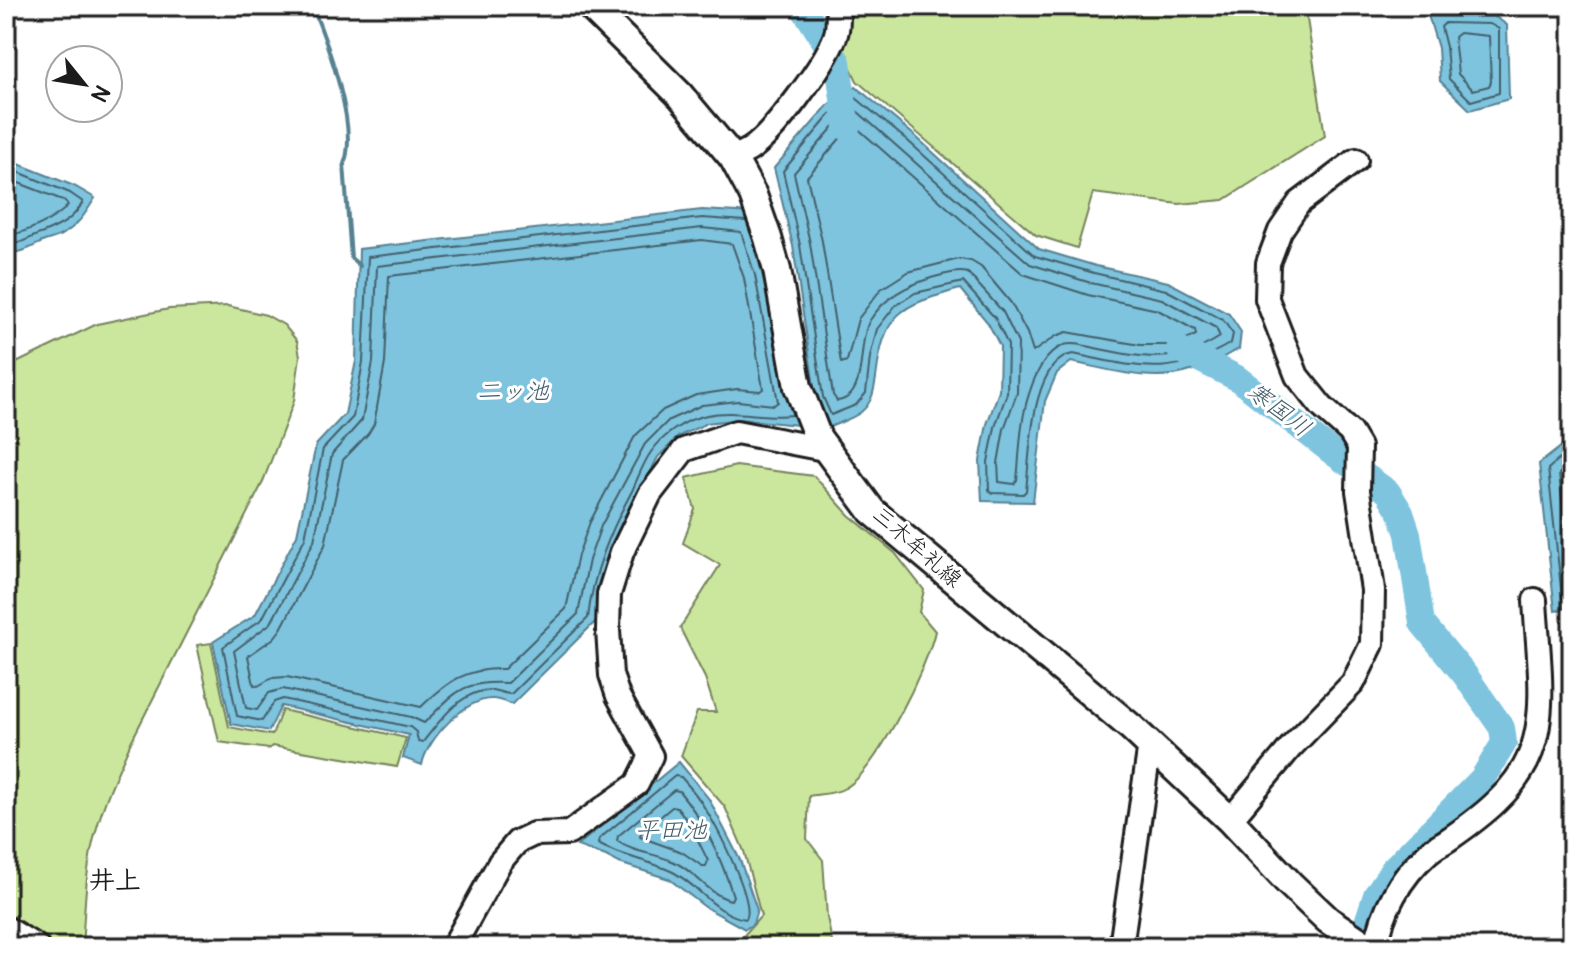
<svg xmlns="http://www.w3.org/2000/svg" width="1578" height="953" font-family="Pangolin,'Klee One',sans-serif">
<rect width="100%" height="100%" fill="#fff"/>
<filter id="ink" filterUnits="userSpaceOnUse"><feTurbulence type="fractalNoise" baseFrequency=".0125" numOctaves="2"/><feDisplacementMap in="SourceGraphic" scale="16" xChannelSelector="R" yChannelSelector="G"/><feConvolveMatrix kernelMatrix="1 2 1 2 8 2 1 2 1" color-interpolation-filters="sRGB"/></filter>
<g filter="url(#ink)">
<g fill="#cbe79d" stroke="#74825c" stroke-width="2">
<path d="M847 6H1305L1325 136 1224 200 1179 204 1093 193 1077 248 1036 235 857 81 840 45 850 15Z"/>
<path d="M228 306 266 315 284 325 297 341 300 356 294 401 262 484 130 744C117 773 104 801 96 831 85 868 85 908 82 947H6V368L97 324 169 309Z"/>
<path d="M736 466 814 476 849 515 895 553 924 590 919 612 935 631C928 665 876 772 845 788 836 794 819 794 809 796L807 839 823 860 827 917 833 947H745L738 942 761 916 744 851 725 807 681 756 697 712H716L705 678 680 628 720 565 683 543 695 509 686 478Z"/>
<path d="M211 643 229 727 272 735 282 710 406 738 397 767 272 746 269 749 219 742 197 645Z"/>
</g>
<g fill="#7ec4df" stroke="#578191" stroke-width="2">
<path d="M1428 15 1494 16 1507 25 1509 99 1470 110 1440 81 1438 48Z"/>
<path d="M856 87 914 135 1039 249 1096 266 1168 282 1229 314 1241 332 1239 349C1225 356 1210 365 1194 370 1155 384 1110 370 1071 362L1057 373 1045 401 1033 502 982 501 980 461 987 424 999 391 1000 346 988 323 960 289C899 306 884 312 876 378 874 391 872 403 861 412 852 419 838 423 828 428L816 400 793 246 774 168 829 104Z"/>
<path d="M6 159 74 186 95 198C86 213 77 227 61 235 55 239 48 239 42 242 30 248 21 254 6 252Z"/>
<path d="M702 210 754 213 809 426 739 419 707 423 679 436 658 457 618 532 606 564 596 606 597 620 512 704C506 703 499 699 493 699 466 697 426 740 422 765L403 758 409 735 281 706 269 731 231 724 213 642 255 615 297 535 316 445 345 414 356 361 359 249Z"/>
<path d="M1572 438V607L1555 611 1539 464Z"/>
<path d="M679 762 709 799 740 860 757 910 753 924 745 929 705 907 669 879 619 863 606 856 577 846Z"/>
</g>
<g fill="none" stroke-linecap="round" stroke-linejoin="round">
<g stroke="#435f6a" stroke-width="2">
<path d="M1445 23 1490 24 1499 29V93L1471 101 1449 79 1446 47 1441 27Z"/>
<path d="M1459 33 1489 36 1491 82 1489 86 1473 90 1458 74 1454 37Z"/>
<path d="M856 98 908 141 1035 256 1094 273 1166 290 1223 320 1233 334 1231 343C1170 379 1139 367 1073 354 1030 361 1030 456 1026 491L1023 494 992 493 989 490 988 462 995 427 1007 393 1008 345 995 318 963 282 915 293 895 306 877 329 870 357 866 393 856 405 831 415 823 397 800 245 783 171 834 110Z"/>
<path d="M852 111H857L1030 264 1091 283 1162 299 1216 328 1220 337C1177 365 1143 358 1095 348 1085 346 1074 342 1064 345 1044 354 1035 375 1029 394 1020 421 1020 452 1017 480L1014 484 999 482 998 463 1004 429 1017 393 1018 343 1003 312 968 273C956 270 944 275 931 278 906 286 885 297 870 320 856 344 869 398 837 401L833 395 810 243 794 173 841 118Z"/>
<path d="M855 126 1023 274 1088 295 1158 310 1195 330 1196 335 1171 345H1140L1067 332 1056 336 1033 352 1027 333 1011 303 981 267 971 261 959 259 908 272 881 289 858 319 847 361 841 363 822 241 807 177 849 128Z"/>
<path d="M6 167 70 193 83 202C73 220 60 226 43 233 29 237 21 245 6 245"/>
<path d="M6 178 65 201 68 205C59 218 22 235 6 235"/>
<path d="M746 221 702 218 368 257 363 362 353 417 323 449 305 538 262 619 223 647 237 716 262 721 274 702 283 699 410 727 416 732 418 741 423 742C440 720 461 690 492 690 499 691 505 694 511 694L588 618C593 572 610 532 632 491 638 478 643 463 651 452 664 434 686 419 707 415 736 409 765 419 793 415"/>
<path d="M702 228 741 232 755 275 778 402 774 405 738 401 702 405 669 420 645 444 601 526 589 560 578 614 508 683C461 680 455 693 424 723L411 717 283 689 269 693 257 710 246 708 234 651 271 623 314 541 332 454 362 420 373 362 377 266Z"/>
<path d="M702 240 732 244 744 278 763 389 760 391 737 389 696 395 663 410 635 436 590 522 578 555 566 609 504 669C466 668 448 681 421 707L287 677 272 678 258 686 254 685 248 656 274 638 281 629 325 545 343 460 368 434 374 424 385 363 389 276Z"/>
<path d="M1572 448 1548 469 1562 597 1565 600H1572"/>
<path d="M1572 461 1559 474 1572 589"/>
<path d="M675 776 681 777C689 786 698 796 704 807 716 825 756 902 746 919 716 915 698 885 673 872 649 860 622 857 598 844L599 839Z"/>
<path d="M674 790 679 791C705 822 721 857 733 896L731 900C711 896 697 874 678 864 659 853 635 854 617 841L618 836Z"/>
<path d="M672 807H677C690 823 699 842 708 861L706 866H702L682 852 640 837 641 833Z"/>
</g>
<path stroke="#578191" stroke-width="4" d="M312 6C327 42 359 128 344 164L351 258 360 266"/>
<g stroke="#7ec4df" stroke-width="26">
<path d="M802 6 838 62 847 128"/>
<path d="M1179 349 1237 378 1336 455 1388 492 1401 513 1408 534 1422 623 1465 675 1502 728 1504 743 1482 779 1393 869 1376 895 1359 947"/>
</g>
<defs>
<g id="minor">
<path d="M733 158C738 155 744 153 749 150 773 135 825 64 835 37 839 27 838 16 837 6"/>
<path d="M1230 820 1291 747 1353 683 1372 644 1373 590 1358 491 1359 447 1350 432 1322 407 1297 376 1267 299 1268 263 1280 231 1299 203 1356 160"/>
<path d="M6 928 37 947"/>
<path d="M453 947 500 862 517 842 534 834 569 833 637 784 651 756 618 696 611 675 608 630 609 594 622 552 650 494 684 450 736 432 824 449"/>
<path d="M1121 947 1150 744"/>
<path d="M1376 947C1382 911 1400 877 1428 853 1434 847 1442 844 1449 839 1481 817 1517 790 1531 752 1548 710 1537 645 1535 600"/>
</g>
<path id="major" d="M590 6 680 95 733 158 753 195 768 238 777 270 798 387 818 438 872 511 1132 728 1230 820 1290 884 1328 920 1368 947"/>
</defs>
<use href="#minor" stroke="#1c1c1c" stroke-width="28"/>
<use href="#major" stroke="#1c1c1c" stroke-width="32"/>
<use href="#minor" stroke="#fff" stroke-width="22"/>
<use href="#major" stroke="#fff" stroke-width="26"/>
</g>
</g>
<g text-anchor="middle" dominant-baseline="central" stroke-width="6" stroke-linejoin="round" paint-order="stroke">
<g font-size="22" fill="#1c1c1c" stroke="#fff">
<text transform="translate(917 547) rotate(41)">三木牟礼線</text>
</g>
<g font-size="24" font-style="italic" fill="#435f6a" stroke="#fff">
<text x="513" y="391">二ッ池</text>
<text transform="translate(1279 410) rotate(37)">寒国川</text>
<text x="671" y="830">平田池</text>
</g>
<g font-size="26" font-weight="bold" fill="#1c1c1c" stroke="#fff">
<text x="115" y="881">井上</text>
</g>
</g>
<rect width="1578" height="953" fill="none" stroke="#fff" stroke-width="32"/>
<rect x="16" y="16" width="1546" height="921" fill="none" stroke="#1c1c1c" stroke-width="3" filter="url(#ink)"/>
<g transform="translate(84 84) rotate(120)"><circle r="38" fill="#ffffff" stroke="#a4a4a4" stroke-width="2"/>
<path d="M0-6L14 30L0 20L-14 30Z" fill="#1c1c1c"/>
<text y="-12" font-size="22" font-weight="bold" text-anchor="middle" fill="#1c1c1c">N</text>
</g>
</svg>
